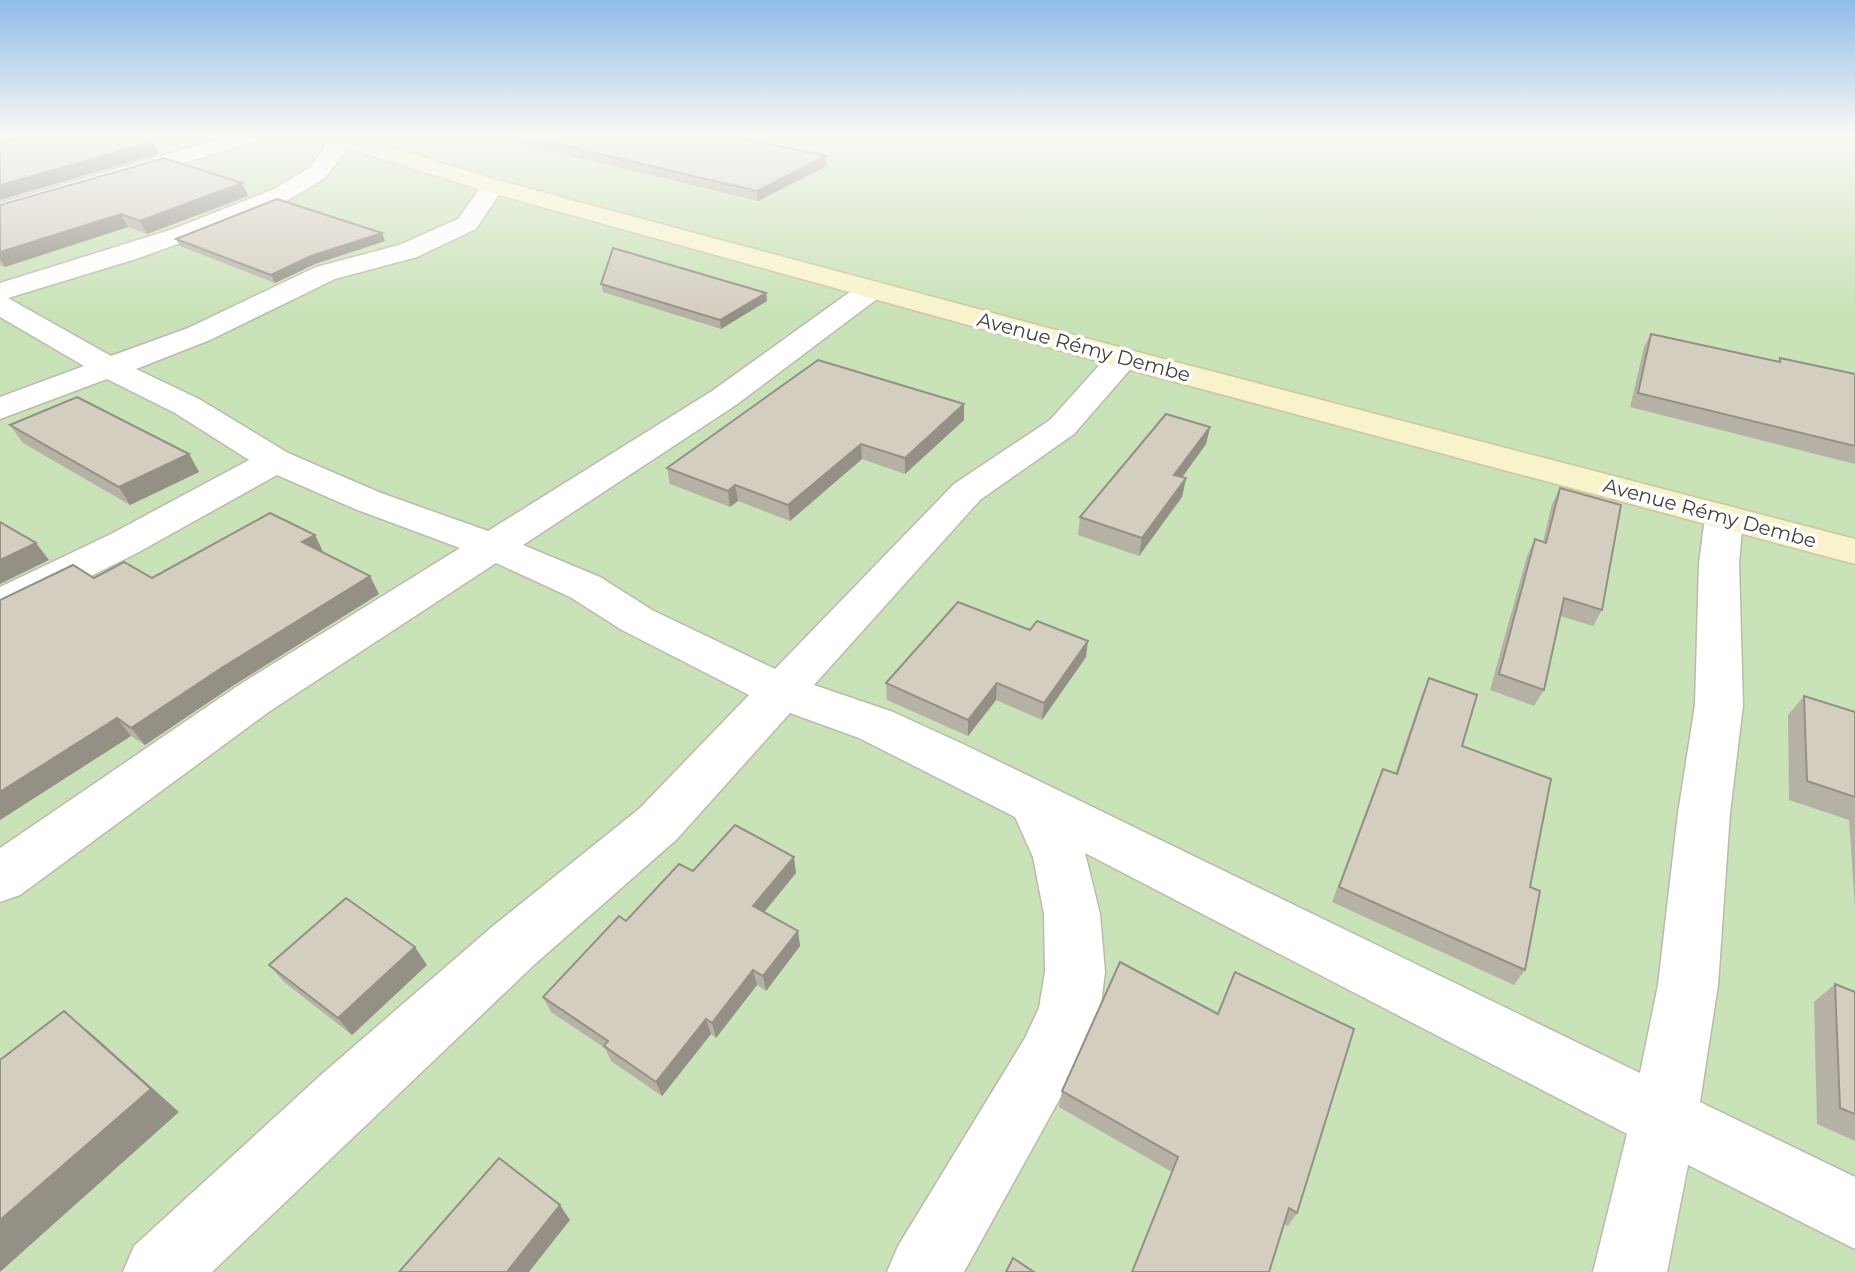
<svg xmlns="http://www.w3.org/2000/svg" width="1855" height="1272" font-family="Montserrat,sans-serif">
<rect width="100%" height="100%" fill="#f2f1e9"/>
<rect fill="#c9e2b7" x="0" y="136" width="1855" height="1136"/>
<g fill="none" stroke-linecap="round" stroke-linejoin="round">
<defs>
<g id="street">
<path d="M230 136H263L260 140 0 218V203Z"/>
<path d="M327 136H343L345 152 325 178 290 199 244 220 136 259 8 298 111 356 188 328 316 267 399 245 458 219 485 181H501L505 186 476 229 417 257 335 279 210 340 136 369 199 399 288 453 381 493 488 531 712 391 861 284 871 282 881 284 885 290 881 296 736 405 523 545 600 577 652 610 775 669 954 484 1050 420 1112 351 1123 349 1134 351 1139 358 1134 365 1074 434 980 500 814 685 893 712 965 745 1640 1073 1658 985 1678 813 1695 705 1699 564 1705 517 1710 509 1724 505 1738 509 1743 517 1739 564 1743 705 1730 813 1718 985 1700 1102 1855 1177V1249L1688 1165 1667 1272H1593L1627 1134 1085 853 1100 914 1105 972 1100 1012 1069 1082 964 1272H887L898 1246 1025 1038 1039 1008 1045 972 1044 914 1033 857 1015 817 859 738 790 713 677 839 535 964 212 1272H123L134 1246 322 1074 493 926 639 809 749 695 622 630 570 597 496 563 270 711 20 895 0 902V848L236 687 460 548 355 509 277 475 137 553 15 614 0 618V587L109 535 249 460 175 413 107 379 0 419V397L84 366 0 317V283L173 229 274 189 309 168 323 151Z"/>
</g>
<g id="secondary">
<path d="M0 136H52L42 142 0 146Z"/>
<path d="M304 136H346L366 140 501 181 1134 351 1855 539V564L1112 365 485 191 354 150 307 140Z"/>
</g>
</defs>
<use href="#street" stroke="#bdb9ad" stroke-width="3"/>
<use href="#secondary" stroke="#cdc69e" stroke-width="3"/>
<use href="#street" fill="#fff" fill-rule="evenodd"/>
<use href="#secondary" fill="#f8f3cd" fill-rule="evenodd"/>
</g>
<g fill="#b5b1a5">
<path d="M488 136H731L826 166 758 201Z"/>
<path d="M242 183 248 196 147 234 128 227 5 267 0 265V205Z"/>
<path d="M382 233 385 241 315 264 275 283 180 246 176 239Z"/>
<path d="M601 284 766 293 767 301 721 329 603 292Z"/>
<path d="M1651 334 1778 362 1780 358 1855 374V464L1630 407 1644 347Z"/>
<path d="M964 404V420L905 474 862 459 790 521 738 501 730 507 670 484 667 468Z"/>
<path d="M10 425 189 454 199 472 130 505 23 443Z"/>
<path d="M1210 427 1206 444 1182 477 1186 478 1182 497 1139 556 1078 535 1080 517Z"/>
<path d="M1560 488 1602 610 1593 626 1560 616 1544 690 1534 706 1490 690 1527 556 1535 539 1543 542 1552 504Z"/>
<path d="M315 535 323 552 379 594 234 685 145 745 131 736 0 820 94 578H152Z"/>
<path d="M1086 657 1042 720 996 700 968 736 887 700 886 683Z"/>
<path d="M1429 678 1530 887 1525 970 1514 985 1332 902 1376 784 1383 769 1395 774 1422 694Z"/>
<path d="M1804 696 1855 712V908L1849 820 1789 800 1788 715Z"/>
<path d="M693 871 796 873 764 912 798 931 800 946 766 991 757 985 716 1038 711 1034 662 1096 611 1061 605 1048 551 1012 543 997Z"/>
<path d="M269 965H427L352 1035 284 982Z"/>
<path d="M1835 984 1855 992V1141L1817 1124 1814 1002Z"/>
<path d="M1062 1091 1297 1213 1288 1226 1172 1172 1059 1107Z"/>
</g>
<g fill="#949086">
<path d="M153 142 159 154 0 200V185Z"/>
<path d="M826 156V166L758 201 757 191Z"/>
<path d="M242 183 248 196 147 234 140 221Z"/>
<path d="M121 214 128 227 5 267 0 259V252Z"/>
<path d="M382 233 385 241 315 264 275 283 271 275 311 256Z"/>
<path d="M766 293 767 301 721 329 720 320Z"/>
<path d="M964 404V420L905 474V458Z"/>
<path d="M1210 427 1206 444 1171 493 1174 475Z"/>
<path d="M861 444 862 459 790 521 788 505Z"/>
<path d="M189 454 199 472 130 505 119 487Z"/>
<path d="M1186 478 1182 497 1139 556 1142 538Z"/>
<path d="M735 485 738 501 730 507 728 491Z"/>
<path d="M315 535 323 552 311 559 302 542Z"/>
<path d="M36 543 49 560 0 584V560Z"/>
<path d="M370 576 379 594 234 685 145 745 131 728 223 667Z"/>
<path d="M1088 641 1086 657 1042 720 1044 703Z"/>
<path d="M997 683 996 700 968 736V720Z"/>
<path d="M117 718 131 736 0 820V792Z"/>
<path d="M794 857 796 873 757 921 753 906Z"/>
<path d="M798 931 800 946 766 991 763 976Z"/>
<path d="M415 947 427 965 352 1035 338 1018Z"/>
<path d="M753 970 757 985 716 1038 712 1023Z"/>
<path d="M64 1011 93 1035 179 1112 0 1272V1220Z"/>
<path d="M706 1019 711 1034 662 1096 656 1082Z"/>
<path d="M560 1205 570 1220 529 1272H507Z"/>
</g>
<g fill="#d3cec0" stroke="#949086" stroke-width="2">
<path d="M29 136H135L153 142 0 185V143Z"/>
<path d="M524 136H731L826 156 757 191Z"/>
<path d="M164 158 242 183 140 221 121 214 0 252V205Z"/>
<path d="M277 199 382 233 311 256 271 275 176 239Z"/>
<path d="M613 248 766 293 720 320 601 284Z"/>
<path d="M1651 334 1780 362V358L1855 374V446L1638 393Z"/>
<path d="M818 360 964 404 905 458 861 444 788 505 735 485 728 491 667 468Z"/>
<path d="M77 397 189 454 119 487 10 425Z"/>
<path d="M1166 414 1210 427 1174 475 1186 478 1142 538 1080 517Z"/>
<path d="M1560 488 1621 505 1602 610 1564 598 1544 690 1499 674 1535 539 1546 543Z"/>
<path d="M270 513 315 535 302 542 370 576 223 667 131 728 117 718 0 792V600L73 565 94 578 124 562 152 578Z"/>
<path d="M0 522 36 543 0 560Z"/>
<path d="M958 602 1030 630 1037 621 1088 641 1044 703 997 683 968 720 886 683Z"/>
<path d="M1429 678 1477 695 1462 746 1551 779 1530 887 1540 891 1525 970 1339 887 1383 769 1397 774Z"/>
<path d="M1804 696 1855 712V797L1807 781Z"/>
<path d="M735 825 794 857 753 906 798 931 763 976 753 970 712 1023 706 1019 656 1082 604 1046 608 1041 543 997 619 916 626 921 679 864 693 871Z"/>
<path d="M346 898 415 947 338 1018 269 965Z"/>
<path d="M1120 962 1218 1014 1235 972 1354 1029 1297 1213 1289 1208 1269 1272H1132L1178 1157 1062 1091Z"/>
<path d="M1835 984 1855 992V1114L1840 1108Z"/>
<path d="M64 1011 151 1089 0 1220V1060Z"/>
<path d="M499 1158 560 1205 507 1272H399Z"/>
<path d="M1013 1258 1034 1272H1006Z"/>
</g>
<linearGradient id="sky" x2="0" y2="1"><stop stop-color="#90bce8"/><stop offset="0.43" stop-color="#f9f9f5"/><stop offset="1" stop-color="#f9f9f5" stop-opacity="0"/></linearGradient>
<rect width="1855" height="314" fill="url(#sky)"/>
<g text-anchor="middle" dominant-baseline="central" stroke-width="7" stroke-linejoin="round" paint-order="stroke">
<g font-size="20" fill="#454238" stroke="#fff">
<text transform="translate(1084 347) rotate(15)">Avenue Rémy Dembe</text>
<text transform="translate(1710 513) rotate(15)">Avenue Rémy Dembe</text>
</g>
</g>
</svg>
